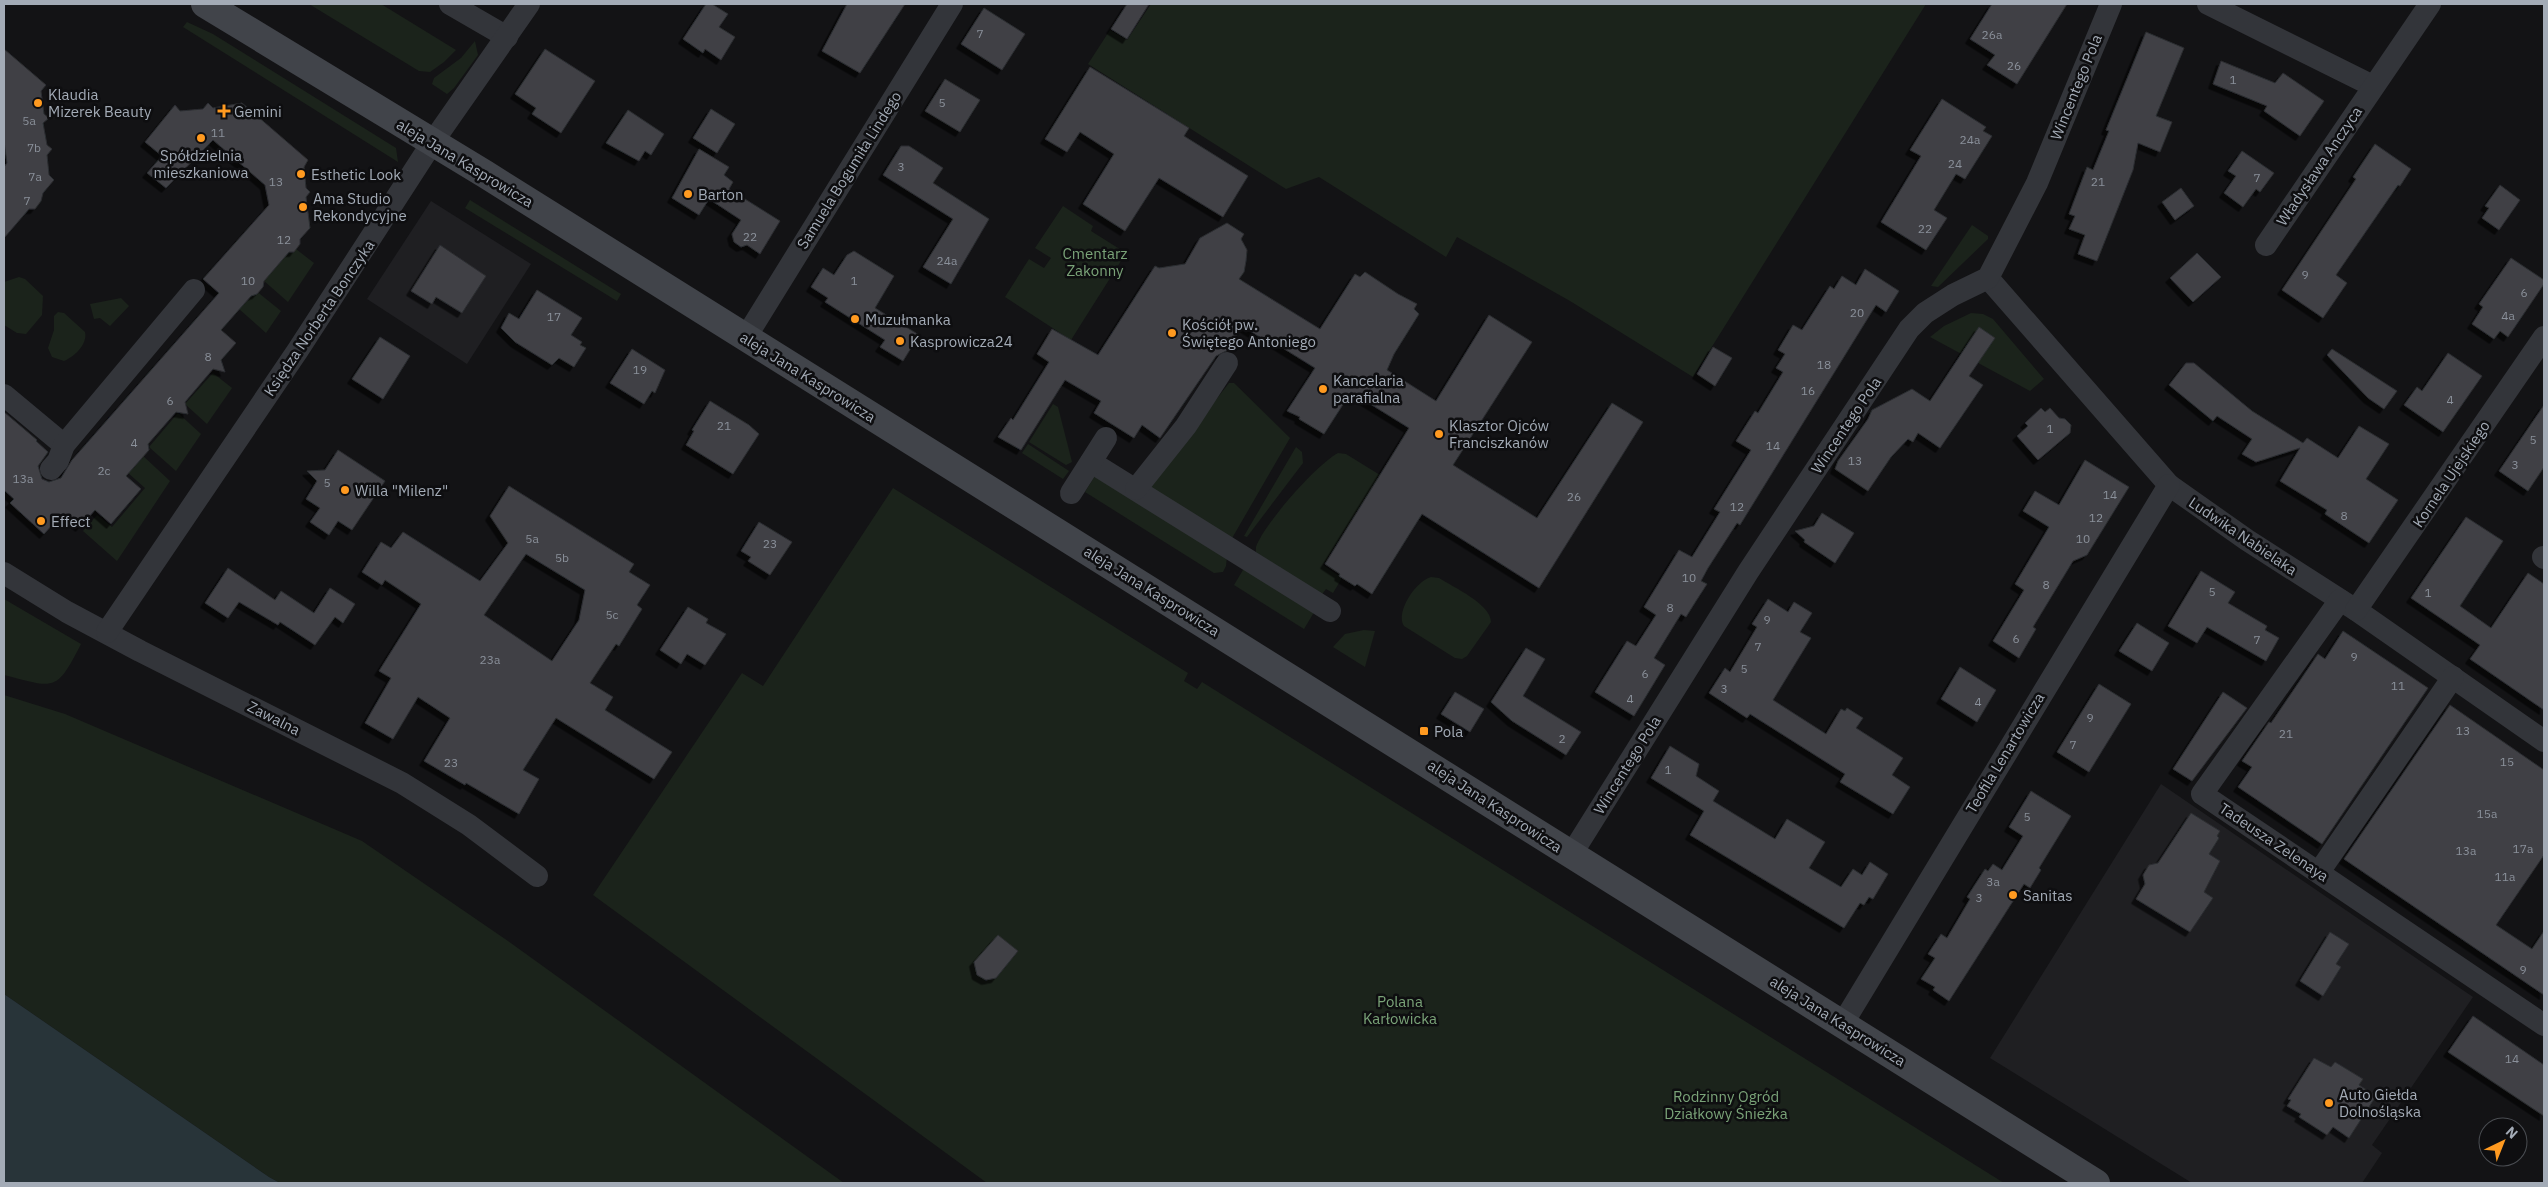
<svg xmlns="http://www.w3.org/2000/svg" width="2548" height="1187" font-family="'IBM Plex Sans',sans-serif">
<defs>
<filter id="shadow"><feDropShadow dx="-4.5" dy="4.5" stdDeviation="0" flood-color="#0009"/></filter>
</defs>
<rect width="100%" height="100%" fill="#131315"/>
<g fill="#1f1f22">
<path d="M431 201 531 264 467 364 367 299Z"/>
<path d="M2161 784 2473 997 2372 1145 2382 1153 2362 1183H2192L1990 1058Z"/>
</g>
<g fill="#1b231b">
<path d="M309 4H381L456 50 444 62 430 72 419 71Z"/>
<path d="M1151 4H1926L1693 377 1570 301 1457 237 1446 257 1319 177 1286 189 1088 64 1110 30 1127 40Z"/>
<path d="M187 22 213 34 396 148 398 162 183 27Z"/>
<path d="M475 41 478 55 454 88 447 94 432 84 434 78 461 58Z"/>
<path d="M470 200 621 294 617 301 465 208Z"/>
<path d="M1063 206 1093 226 1091 231 1126 253 1071 340 1005 297 1029 259 1044 268 1051 258 1035 248Z"/>
<path d="M1972 225 1988 236V239L1938 287 1931 286Z"/>
<path d="M292 246 314 263 288 302 263 280Z"/>
<path d="M19 277 25 279 43 296 42 315 26 334 17 333 4 325V282Z"/>
<path d="M255 290 281 311 266 333 239 309Z"/>
<path d="M121 298 129 306 110 326 100 318 94 319 90 304Z"/>
<path d="M58 312 64 313 85 332C88 344 74 357 64 361L52 357 48 348 54 330V316Z"/>
<path d="M1971 313 1983 314 1993 319 2044 379 2030 391 1930 337 1944 326Z"/>
<path d="M213 373 232 388 207 424 185 404Z"/>
<path d="M1229 383H1234L1290 438 1231 540 1148 487Z"/>
<path d="M1053 404 1058 407 1072 462 1066 465 1029 442Z"/>
<path d="M178 413 201 434 176 471 149 447Z"/>
<path d="M1028 444 1069 471 1063 479 1022 453Z"/>
<path d="M1296 447 1302 452 1303 463 1247 537 1244 536Z"/>
<path d="M1338 453 1346 454 1380 475 1323 565 1342 578 1333 593 1326 589 1320 597 1256 552V547C1264 524 1316 465 1338 453Z"/>
<path d="M142 455 170 481 117 561 83 531 97 515 112 527 145 488 127 472Z"/>
<path d="M1096 474 1227 556 1226 566 1223 572 1214 573 1085 492Z"/>
<path d="M893 488 1188 673 1184 681 1197 689 1202 682 2004 1183H987L593 895 742 673 763 686Z"/>
<path d="M1246 565 1316 609 1304 629 1234 585Z"/>
<path d="M1431 577 1439 578C1453 587 1491 604 1491 622L1467 656 1462 659 1455 658 1404 626C1395 612 1416 581 1431 577Z"/>
<path d="M4 599 81 644C56 693 55 688 4 675Z"/>
<path d="M1364 630 1375 631 1365 667 1333 647 1345 634Z"/>
<path d="M4 695 65 714 362 841 508 941 844 1183H280L269 1177 4 994Z"/>
</g>
<path fill="#283439" d="M4 994 269 1177 280 1183H4Z"/>
<g fill="#3f4145" stroke="#2c2d31" fill-rule="evenodd" filter="url(#shadow)">
<path d="M706 4H712L728 14 719 27 735 37 721 60 705 49 703 53 683 39Z"/>
<path d="M847 4H905L860 73 822 51Z"/>
<path d="M1127 4H1149L1127 39 1111 29Z"/>
<path d="M1992 4H2067L2017 84 1987 65 1995 55 1970 39Z"/>
<path d="M984 8 1025 34 1002 70 961 44Z"/>
<path d="M2146 32 2184 48 2156 116 2172 122 2160 152 2138 143 2133 170 2097 261 2078 254 2085 235 2069 229 2075 216 2069 214 2087 167 2093 170 2109 131 2106 130Z"/>
<path d="M4 49 46 85 41 91 44 114 49 118 43 123 47 145 52 149 47 155 49 175 54 180 43 193 41 201 35 209H29L4 238V167L7 163 4 141Z"/>
<path d="M545 49 595 81 561 133 532 114 536 108 515 94Z"/>
<path d="M2221 61 2275 83 2283 73 2324 101 2300 136 2264 111 2267 106 2213 84Z"/>
<path d="M1090 67 1189 128 1184 136 1248 176 1223 217 1159 178 1125 231 1083 204 1114 154 1080 132 1067 152 1045 139Z"/>
<path d="M945 79 980 100 960 132 925 111Z"/>
<path d="M1942 99 1986 127 1983 131 1992 136 1965 179 1956 174 1934 210 1947 218 1926 250 1881 222 1921 156 1910 150Z"/>
<path d="M208 103 213 108 242 103 308 160 304 167 306 188 310 192 306 197 310 228 300 239V244L294 252H289L264 281 263 287 257 294 251 296 221 330 236 343 221 360 225 372 213 369 185 402 188 414 176 412 148 444 149 450 126 476 141 489 111 524 95 510 80 527 63 513 44 534 10 503 14 499 4 490V412L37 440 36 441 48 452 38 466 42 479 49 482 61 478 72 460 219 293 203 279 269 205 265 185 213 140 166 188 147 173 162 156 145 142 175 105 180 111 203 109Z"/>
<path d="M711 109 735 124 717 153 693 138Z"/>
<path d="M628 110 664 134 651 155 645 151 639 161 606 143Z"/>
<path d="M2375 144 2411 169 2400 186 2398 185 2336 275 2347 283 2323 318 2282 290 2356 179 2353 177Z"/>
<path d="M901 146H909L943 168 933 183 989 219 951 284 923 267 953 219 883 175Z"/>
<path d="M699 149 729 167 724 175 733 182 729 189 780 221 760 254 747 245 741 247 734 242 732 234 741 220 709 199 699 215 672 198Z"/>
<path d="M2242 151 2274 173 2260 192 2256 189 2243 207 2224 193 2236 176 2228 171Z"/>
<path d="M2500 185 2520 200 2499 230 2482 218 2489 208 2485 206Z"/>
<path d="M2181 188 2194 206 2175 220 2162 202Z"/>
<path d="M1227 223 1244 234 1241 239 1247 250 1246 261 1244 272 1239 279 1320 329 1355 274 1360 277 1365 272 1398 294 1417 304 1414 309 1419 314 1394 354 1387 370 1436 401 1489 315 1532 342 1453 465 1537 518 1612 403 1643 422 1539 588 1422 514 1372 594 1357 584 1355 586 1339 576 1340 574 1325 564 1409 428 1351 392 1324 434 1299 419 1300 417 1287 411 1315 368 1265 337 1263 339 1242 326 1228 350 1216 356 1160 438 1142 425 1134 438 1094 413 1101 401 1065 380 1021 450 998 437 1011 418 1013 420 1049 362 1037 354 1052 329 1098 355 1155 266 1159 268 1185 264 1200 238Z"/>
<path d="M440 245 486 276 462 313 436 297 432 304 411 291Z"/>
<path d="M854 251 894 276 875 308 919 335 903 361 880 347 885 340 825 302 828 298 811 287 823 268 834 275 847 255Z"/>
<path d="M2197 253 2221 277 2193 302 2170 278Z"/>
<path d="M2511 258 2544 280V284L2508 337 2500 331 2494 339 2472 324 2483 307 2479 304Z"/>
<path d="M1865 269 1899 291 1886 312 1876 305 1740 525 1737 523 1708 568 1701 581 1707 584 1696 601 1686 617 1681 614 1654 658 1665 665 1634 716 1595 692 1627 641 1636 646 1656 615 1644 607 1679 550 1692 557 1720 512 1714 509 1751 450 1736 441 1755 411 1758 413 1783 372 1776 368 1785 354 1778 350 1793 325 1802 330 1830 286 1834 289 1842 276 1856 285Z"/>
<path d="M537 290 582 318 571 335 582 342 580 345 586 348 574 367 559 358 552 365 515 342 501 328 509 313 519 319Z"/>
<path d="M1979 327 1995 338 1969 376 1983 385 1940 448 1918 433 1913 442 1908 439 1891 457 1868 491 1835 469 1838 461 1868 419 1872 410 1912 389 1930 401Z"/>
<path d="M380 337 410 356 383 399 352 379Z"/>
<path d="M1713 347 1732 358 1715 386 1697 374Z"/>
<path d="M632 349 665 370 655 393 652 391 644 404 610 383Z"/>
<path d="M2332 349 2397 391 2384 409 2368 398 2327 355Z"/>
<path d="M2448 353 2482 376 2443 432 2404 405 2417 387 2422 391Z"/>
<path d="M2186 363H2194L2252 411 2303 443 2307 438 2338 458 2359 426 2389 444 2366 479 2398 500 2369 543 2325 514 2327 510 2280 481 2300 448 2256 462 2242 454 2252 439 2217 416 2213 421 2169 385Z"/>
<path d="M710 401 749 425 759 434 733 474 686 445 694 431 692 430Z"/>
<path d="M2544 405V467L2528 491 2499 471Z"/>
<path d="M2041 408 2045 412 2050 408 2059 418 2065 419 2071 425 2070 433 2038 460 2017 436 2028 426 2025 423Z"/>
<path d="M338 450 385 481 352 530 338 521 329 535 310 522 320 508 306 499 317 481 307 471 325 470Z"/>
<path d="M2085 460 2129 487 2087 555 2073 561 2033 627 2036 629 2019 658 1993 641 2024 590 2015 584 2049 527 2023 511 2035 491 2059 505Z"/>
<path d="M509 486 634 564 629 572 650 585 637 605 642 609 619 646 616 644 590 683 613 697 605 710 672 752 654 779 556 718 523 770 539 779 519 814 466 783 465 785 424 761 450 718 418 697 393 739 365 723 391 678 379 671 421 604 385 580 382 585 362 572 381 542 391 548 403 532 480 581 508 543 490 516ZM526 554 585 590 579 620 552 661 484 615Z"/>
<path d="M1822 513 1854 533 1835 563 1804 542 1805 540 1795 531 1814 526Z"/>
<path d="M2466 517 2503 541 2460 606 2491 628 2528 573 2544 584V710L2470 659 2480 645 2411 598Z"/>
<path d="M759 522 792 542 770 575 748 561 751 557 741 551Z"/>
<path d="M228 568 275 600 281 591 314 613 330 588 355 604 343 623 335 617 315 645 280 622 278 625 239 602 228 618 205 603Z"/>
<path d="M2201 571 2235 592 2228 603 2267 626 2265 630 2279 638 2266 661 2207 627 2197 643 2168 626Z"/>
<path d="M1768 599 1788 612 1794 602 1812 613 1800 632 1811 638 1773 700 1826 734 1841 709 1845 711 1847 708 1863 718 1856 728 1903 758 1892 775 1910 787 1893 814 1840 782 1845 774 1750 714 1747 718 1709 693 1725 668 1730 672 1757 627 1752 624Z"/>
<path d="M688 607 708 619 706 623 726 634 705 665 687 654 681 664 660 650Z"/>
<path d="M2137 623 2169 643 2152 671 2119 651Z"/>
<path d="M2343 631 2428 688 2322 844 2238 787 2252 767 2242 761 2269 722 2271 723 2318 654 2325 659Z"/>
<path d="M1526 648 1545 659 1523 696 1581 732 1566 755 1512 721 1491 702Z"/>
<path d="M1960 667 1996 690 1977 722 1941 699Z"/>
<path d="M2099 684 2131 704 2089 772 2057 752Z"/>
<path d="M1455 692 1484 709 1470 732 1441 714Z"/>
<path d="M2223 692 2247 708 2192 781 2173 769Z"/>
<path d="M2450 705 2544 770V855L2496 925 2532 949 2544 931V995L2344 859Z"/>
<path d="M1670 746 1699 764 1696 776 1719 791 1713 801 1775 839 1787 819 1825 842 1809 868 1841 887 1853 869 1862 875 1870 862 1888 874 1873 899 1869 897 1864 905 1860 903 1844 928 1690 835 1704 811 1651 778Z"/>
<path d="M2031 791 2071 816 2039 868 2041 870 2030 888 2024 884 1949 1001 1933 990 1935 987 1921 979 1935 958 1928 954 1941 934 1947 938 1970 899 1967 897 1985 869 1988 871 1993 864 2002 870 2023 836 2009 827Z"/>
<path d="M2191 813 2220 831 2217 836 2219 838 2209 854 2220 861 2204 892 2213 898 2190 932 2136 899 2145 884 2143 875 2149 865 2158 863Z"/>
<path d="M2330 932 2349 944 2336 964 2341 967 2323 996 2300 981Z"/>
<path d="M998 935 1018 951 996 978 986 980 977 975 974 962Z"/>
<path d="M2473 1016 2544 1065V1116L2448 1052Z"/>
<path d="M2314 1058 2331 1067 2335 1062 2363 1079 2359 1085 2376 1096 2349 1138 2333 1127 2327 1135 2299 1117 2301 1114 2287 1106 2291 1100 2288 1099Z"/>
</g>
<g fill="none" stroke-linecap="round" stroke-linejoin="round">
<g stroke="#33353a" stroke-width="22">
<path d="M450 4 507 37"/>
<path d="M2208 4 2373 86"/>
<path d="M2266 245 2430 4"/>
<path d="M1988 278 2169 485 2247 540 2356 610 2544 741"/>
<path d="M746 337 952 4"/>
<path d="M4 395 64 445"/>
<path d="M1091 462 1330 611"/>
<path d="M51 469 58 461 64 445 194 290"/>
<path d="M1136 489 1186 426 1227 363"/>
<path d="M1071 493 1106 438"/>
<path d="M2543 557 2544 558"/>
<path d="M4 573 67 612 140 651 402 783 469 825 537 876"/>
<path d="M2340 600 2202 794 2544 1025"/>
<path d="M2356 610 2544 337"/>
<path d="M107 632 298 350 432 143 529 4"/>
<path d="M1571 855 1748 572 1909 329 1925 313 1953 295 1988 278 2037 183 2111 4"/>
<path d="M2319 872 2453 677"/>
<path d="M1843 1023 2169 485"/>
</g>
<path stroke="#41444a" stroke-width="28" d="M205 4 485 174 2096 1183"/>
</g>
<g fill="#ff9a20" stroke="#0e0e10" stroke-width="2">
<circle cx="38" cy="103" r="5"/>
<path d="M221.5 103.5h5v5h5v5h-5v5h-5v-5h-5v-5h5z"/>
<circle cx="201" cy="138" r="5"/>
<circle cx="301" cy="174" r="5"/>
<circle cx="688" cy="194" r="5"/>
<circle cx="303" cy="207" r="5"/>
<circle cx="855" cy="319" r="5"/>
<circle cx="1172" cy="333" r="5"/>
<circle cx="900" cy="341" r="5"/>
<circle cx="1323" cy="389" r="5"/>
<circle cx="1439" cy="434" r="5"/>
<circle cx="345" cy="490" r="5"/>
<circle cx="41" cy="521" r="5"/>
<rect x="1419" y="726" width="10" height="10" rx="2.5"/>
<circle cx="2013" cy="895" r="5"/>
<circle cx="2329" cy="1103" r="5"/>
</g>
<g text-anchor="middle" dominant-baseline="central" stroke-width="5" stroke-linejoin="round" paint-order="stroke">
<g font-size="12" fill="#8a909a">
<text x="980" y="33">7</text>
<text x="1992" y="34">26a</text>
<text x="2014" y="65">26</text>
<text x="2233" y="79">1</text>
<text x="942" y="102">5</text>
<text x="29" y="120">5a</text>
<text x="218" y="132">11</text>
<text x="1970" y="139">24a</text>
<text x="34" y="147">7b</text>
<text x="1955" y="163">24</text>
<text x="901" y="166">3</text>
<text x="35" y="176">7a</text>
<text x="2257" y="177">7</text>
<text x="276" y="181">13</text>
<text x="2098" y="181">21</text>
<text x="27" y="200">7</text>
<text x="1925" y="228">22</text>
<text x="750" y="236">22</text>
<text x="284" y="239">12</text>
<text x="947" y="260">24a</text>
<text x="2305" y="274">9</text>
<text x="248" y="280">10</text>
<text x="854" y="280">1</text>
<text x="2524" y="292">6</text>
<text x="1857" y="312">20</text>
<text x="2508" y="315">4a</text>
<text x="554" y="316">17</text>
<text x="208" y="356">8</text>
<text x="1824" y="364">18</text>
<text x="640" y="369">19</text>
<text x="1808" y="390">16</text>
<text x="2450" y="399">4</text>
<text x="170" y="400">6</text>
<text x="724" y="425">21</text>
<text x="2050" y="428">1</text>
<text x="2533" y="439">5</text>
<text x="134" y="442">4</text>
<text x="1773" y="445">14</text>
<text x="1855" y="460">13</text>
<text x="2515" y="464">3</text>
<text x="104" y="470">2c</text>
<text x="23" y="478">13a</text>
<text x="327" y="482">5</text>
<text x="2110" y="494">14</text>
<text x="1574" y="496">26</text>
<text x="1737" y="506">12</text>
<text x="2344" y="515">8</text>
<text x="2096" y="517">12</text>
<text x="532" y="538">5a</text>
<text x="2083" y="538">10</text>
<text x="770" y="543">23</text>
<text x="562" y="557">5b</text>
<text x="1689" y="577">10</text>
<text x="2046" y="584">8</text>
<text x="2212" y="591">5</text>
<text x="2428" y="592">1</text>
<text x="1670" y="607">8</text>
<text x="612" y="614">5c</text>
<text x="1767" y="619">9</text>
<text x="2016" y="638">6</text>
<text x="2257" y="639">7</text>
<text x="1758" y="646">7</text>
<text x="2354" y="656">9</text>
<text x="490" y="659">23a</text>
<text x="1744" y="668">5</text>
<text x="1645" y="673">6</text>
<text x="2398" y="685">11</text>
<text x="1724" y="688">3</text>
<text x="1630" y="698">4</text>
<text x="1978" y="701">4</text>
<text x="2090" y="717">9</text>
<text x="2463" y="730">13</text>
<text x="2286" y="733">21</text>
<text x="1562" y="738">2</text>
<text x="2073" y="744">7</text>
<text x="2507" y="761">15</text>
<text x="451" y="762">23</text>
<text x="1668" y="769">1</text>
<text x="2487" y="813">15a</text>
<text x="2027" y="816">5</text>
<text x="2523" y="848">17a</text>
<text x="2466" y="850">13a</text>
<text x="2505" y="876">11a</text>
<text x="1993" y="881">3a</text>
<text x="1979" y="897">3</text>
<text x="2523" y="969">9</text>
<text x="2512" y="1058">14</text>
</g>
<g font-size="15" fill="#a3abb6" stroke="#0e0e10">
<text transform="translate(2076 87) rotate(-68)">Wincentego Pola</text>
<text transform="translate(465 163) rotate(31)">aleja Jana Kasprowicza</text>
<text transform="translate(2319 166) rotate(-56)">Władysława Anczyca</text>
<text transform="translate(849 170) rotate(-58)">Samuela Bogumiła Lindego</text>
<text transform="translate(319 318) rotate(-56)">Księdza Norberta Bonczyka</text>
<text transform="translate(808 377) rotate(32)">aleja Jana Kasprowicza</text>
<text transform="translate(1846 425) rotate(-56)">Wincentego Pola</text>
<text transform="translate(2451 474) rotate(-56)">Kornela Ujejskiego</text>
<text transform="translate(2243 536) rotate(34)">Ludwika Nabielaka</text>
<text transform="translate(1152 591) rotate(32)">aleja Jana Kasprowicza</text>
<text transform="translate(274 718) rotate(27)">Zawalna</text>
<text transform="translate(2005 753) rotate(-59)">Teofila Lenartowicza</text>
<text transform="translate(1627 765) rotate(-58)">Wincentego Pola</text>
<text transform="translate(1495 806) rotate(33)">aleja Jana Kasprowicza</text>
<text transform="translate(2274 842) rotate(34)">Tadeusza Zelenaya</text>
<text transform="translate(1838 1021) rotate(32)">aleja Jana Kasprowicza</text>
</g>
<g font-size="15" fill="#a3abb6" stroke="#0e0e10" text-anchor="start">
<text x="48" y="94">Klaudia<tspan x="48" dy="17">Mizerek Beauty</tspan></text>
<text x="234" y="111">Gemini</text>
<text x="201" y="155" text-anchor="middle">Spółdzielnia<tspan x="201" dy="17">mieszkaniowa</tspan></text>
<text x="311" y="174">Esthetic Look</text>
<text x="698" y="194">Barton</text>
<text x="313" y="198">Ama Studio<tspan x="313" dy="17">Rekondycyjne</tspan></text>
<text x="865" y="319">Muzułmanka</text>
<text x="1182" y="324">Kościół pw.<tspan x="1182" dy="17">Świętego Antoniego</tspan></text>
<text x="910" y="341">Kasprowicza24</text>
<text x="1333" y="380">Kancelaria<tspan x="1333" dy="17">parafialna</tspan></text>
<text x="1449" y="425">Klasztor Ojców<tspan x="1449" dy="17">Franciszkanów</tspan></text>
<text x="355" y="490">Willa "Milenz"</text>
<text x="51" y="521">Effect</text>
<text x="1434" y="731">Pola</text>
<text x="2023" y="895">Sanitas</text>
<text x="2339" y="1094">Auto Giełda<tspan x="2339" dy="17">Dolnośląska</tspan></text>
</g>
<g font-size="15" fill="#7aa378" stroke="#0e0e10">
<text x="1095" y="253">Cmentarz<tspan x="1095" dy="17">Zakonny</tspan></text>
<text x="1400" y="1001">Polana<tspan x="1400" dy="17">Karłowicka</tspan></text>
<text x="1726" y="1096">Rodzinny Ogród<tspan x="1726" dy="17">Działkowy Śnieżka</tspan></text>
</g>
</g>
<rect width="2548" height="1187" fill="none" stroke="#a3abb6" stroke-width="10"/>
<g transform="translate(2503 1142) rotate(43)"><circle r="24" fill="#0e0e10" stroke="#4a4d52"/>
<path d="M0-4L9 19L0 12L-9 19Z" fill="#ff9a20"/>
<text y="-8" font-size="14" font-weight="bold" text-anchor="middle" fill="#a3abb6">N</text>
</g>
</svg>
